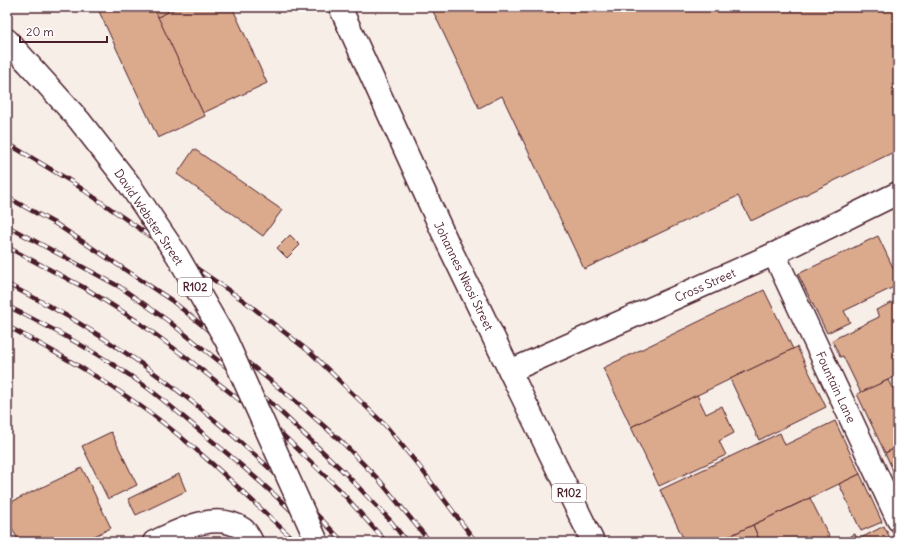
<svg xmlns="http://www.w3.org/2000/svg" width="905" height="549" font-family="Delius,sans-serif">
<rect width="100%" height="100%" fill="#f8eee8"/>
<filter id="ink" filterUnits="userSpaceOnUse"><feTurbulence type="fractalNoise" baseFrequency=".025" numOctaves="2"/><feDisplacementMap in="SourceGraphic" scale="8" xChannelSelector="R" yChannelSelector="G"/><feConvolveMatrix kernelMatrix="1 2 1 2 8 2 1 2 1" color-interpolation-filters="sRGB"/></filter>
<g filter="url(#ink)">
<g fill="#dbaa8d" stroke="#4a1f2b">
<path d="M97 7H154L205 116 158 138Z"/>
<path d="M154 7H179L158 17Z"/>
<path d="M179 7H232L267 83 203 113 158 17Z"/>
<path d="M431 7H898V150L751 221 738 196 584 269 502 96 479 108Z"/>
<path d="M194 149 282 210 263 236 177 174Z"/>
<path d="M290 235 300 245 287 258 277 248Z"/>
<path d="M878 236 898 278V285L844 311 850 322 827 333 798 274Z"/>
<path d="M764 290 793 349 631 427 603 368Z"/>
<path d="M898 300V375L861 393 843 356 840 357 832 340 879 317 876 310Z"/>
<path d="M797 347 826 407 759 440 730 379Z"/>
<path d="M888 380 892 388 898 385V447L885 453 857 394Z"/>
<path d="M697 395 706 414 722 406 734 433 719 441 726 455 659 486 631 427Z"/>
<path d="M835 421 860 474 717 542H685L660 490 780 433 785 445Z"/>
<path d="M111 432 137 485 108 499 82 446Z"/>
<path d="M898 447V481L885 453Z"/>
<path d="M82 468 111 528 82 542H19L7 518V504Z"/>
<path d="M179 474 186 491 136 515 128 499Z"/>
<path d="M860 474 882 522 861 531 839 484Z"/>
<path d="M810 498 832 542H760L753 525Z"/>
<path d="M753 525 760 542H717Z"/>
<path d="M884 526 892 542H860L859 539Z"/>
<path d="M855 534 858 542H838Z"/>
</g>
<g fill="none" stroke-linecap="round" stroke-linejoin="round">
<defs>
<g id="minor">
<path d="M774 254 898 520"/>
<path d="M154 542C180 530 216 510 243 529 247 532 250 538 252 542"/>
</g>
<path id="tertiary" d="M510 371 774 254 898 193"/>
<g id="trunk">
<path d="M340 7 449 246 593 542"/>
<path d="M7 40 26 61"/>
</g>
</defs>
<use href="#minor" stroke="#4a1f2b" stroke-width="25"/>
<use href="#tertiary" stroke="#4a1f2b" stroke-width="25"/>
<use href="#trunk" stroke="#4a1f2b" stroke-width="25"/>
<use href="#minor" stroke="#fff" stroke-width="22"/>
<use href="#tertiary" stroke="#fff" stroke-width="22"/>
<use href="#trunk" stroke="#fff" stroke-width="22"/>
<defs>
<g id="rail">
<path d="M7 143 72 182 247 303 311 353 386 426 419 466 476 542"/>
<path d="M7 197 56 224 171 300 299 404 342 442 380 481 430 542"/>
<path d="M7 226 120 287 167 320 268 400 344 472 389 519 407 542"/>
<path d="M7 247 85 288 137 321 183 355 282 434 338 488 386 542"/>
<path d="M7 284C135 346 246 438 343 542"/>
<path d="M7 306C54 329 102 355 145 386 168 403 189 422 211 440 250 472 288 505 322 542"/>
<path d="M7 326C57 353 104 379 150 413 202 451 249 498 296 542"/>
</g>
</defs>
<use href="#rail" stroke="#4a1f2b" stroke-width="4.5"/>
<use href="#rail" stroke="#fff" stroke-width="3" stroke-dasharray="9" stroke-linecap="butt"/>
<defs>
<path id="trunk-bridge" d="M26 61 79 120 129 184 177 255 226 340 317 542"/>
</defs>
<use href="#trunk-bridge" stroke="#4a1f2b" stroke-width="25" stroke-linecap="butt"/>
<use href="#trunk-bridge" stroke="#fff" stroke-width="22"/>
</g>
</g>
<g text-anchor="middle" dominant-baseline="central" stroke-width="4" stroke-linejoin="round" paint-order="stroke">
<g fill="#fff" stroke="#80626b" stroke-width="1">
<rect x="178" y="278" width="34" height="18" rx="3"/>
<rect x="552" y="484" width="34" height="18" rx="3"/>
</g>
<g font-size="11" font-weight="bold" fill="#4a1f2b">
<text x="195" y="287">R102</text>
<text x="569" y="493">R102</text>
</g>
<g font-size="12" fill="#4a1f2b" stroke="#fff">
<text transform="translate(149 217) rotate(56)">David Webster Street</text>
<text transform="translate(464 276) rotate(64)">Johannes Nkosi Street</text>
<text transform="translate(705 285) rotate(-24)">Cross Street</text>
<text transform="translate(836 387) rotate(65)">Fountain Lane</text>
</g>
</g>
<rect width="905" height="549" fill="none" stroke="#fff" stroke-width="24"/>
<rect x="12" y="12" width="881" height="525" fill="none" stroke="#4a1f2b" stroke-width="1.5" filter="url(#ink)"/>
<path d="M20 36v6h87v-6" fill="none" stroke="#4a1f2b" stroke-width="2"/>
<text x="26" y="36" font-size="12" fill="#4a1f2b" stroke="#ffffff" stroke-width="3" paint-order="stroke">20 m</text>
</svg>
